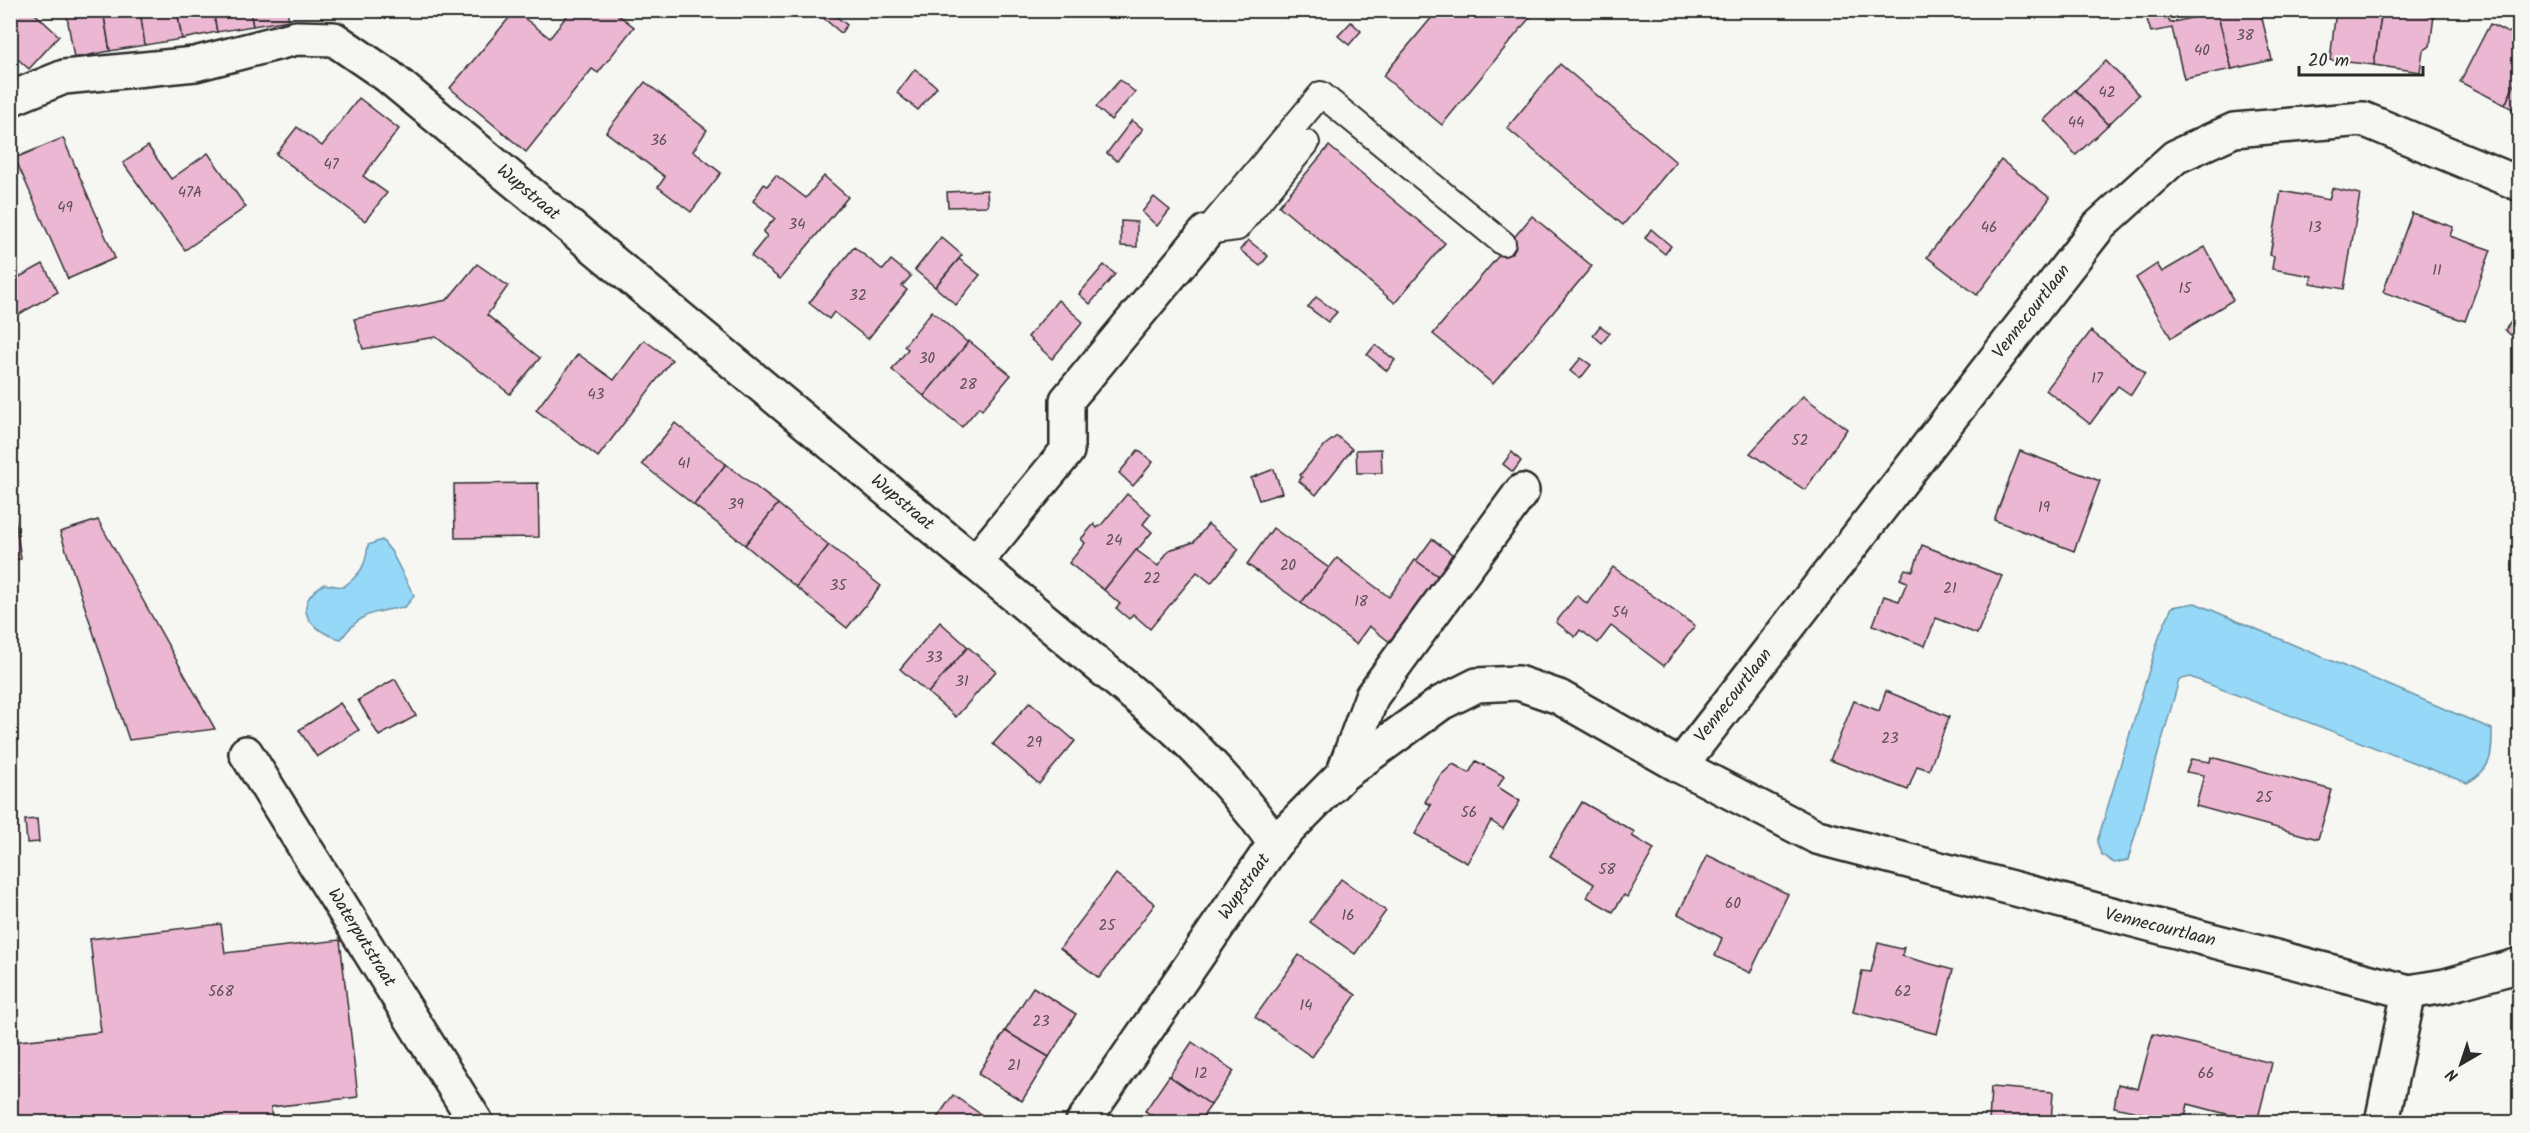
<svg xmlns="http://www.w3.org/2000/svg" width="2530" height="1133" font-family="Kalam,sans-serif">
<rect width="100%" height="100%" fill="#f6f6f2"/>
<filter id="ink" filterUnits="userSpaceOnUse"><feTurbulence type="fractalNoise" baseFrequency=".0167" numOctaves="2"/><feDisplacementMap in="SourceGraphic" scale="12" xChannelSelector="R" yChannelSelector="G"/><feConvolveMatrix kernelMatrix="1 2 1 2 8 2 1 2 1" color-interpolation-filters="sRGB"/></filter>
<g filter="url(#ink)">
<g fill="#96d8f8" stroke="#6b93a6" stroke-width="1.5">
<path d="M382 540 391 551 414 596 405 607C373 612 361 612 341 639 310 632 289 605 324 584L343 587C360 575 366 566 368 545Z"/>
<path d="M2195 603 2492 729C2492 756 2492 769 2467 783L2190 677 2179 680 2128 860 2114 863 2101 854 2097 842 2160 634 2172 607Z"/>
</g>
<g fill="#ebb7d3" stroke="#2b2b2b" stroke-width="1.5">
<path d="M10 10H31L59 36 29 69 10 52Z"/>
<path d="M66 10H103L110 51 74 58Z"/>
<path d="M103 10H140L145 45 110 51Z"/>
<path d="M140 10H177L182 39 145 45Z"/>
<path d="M177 10H213L217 32 182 39Z"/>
<path d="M213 10H250L253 26 217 32Z"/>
<path d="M250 10H287L289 20 253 26Z"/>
<path d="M571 10H612L634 27 598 73 592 69 526 152 450 88 515 11 550 38Z"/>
<path d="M814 10H828L847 25 841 33Z"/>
<path d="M1438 10H1536L1442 125 1383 76Z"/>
<path d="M2144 10H2164L2170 23 2217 12 2232 69 2184 79 2172 28 2151 32Z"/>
<path d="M2260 10 2272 60 2232 69 2217 12Z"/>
<path d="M2336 10H2382L2374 65 2330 60Z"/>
<path d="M2382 10H2427L2426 15 2434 16 2430 46 2423 51 2420 72 2374 65Z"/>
<path d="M1351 22 1361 31 1349 45 1338 36Z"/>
<path d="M2490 24 2508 33 2514 29 2520 32V73L2505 105 2460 82Z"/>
<path d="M2106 61 2139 95 2108 125 2075 90Z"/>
<path d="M1560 64 1676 162 1623 225 1507 128Z"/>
<path d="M915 69 937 87 918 110 897 93Z"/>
<path d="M2520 73V113L2505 105Z"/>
<path d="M1120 80 1135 92 1111 120 1096 107Z"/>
<path d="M645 82 707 130 693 151 721 173 691 212 658 187 665 177 606 132Z"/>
<path d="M2075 90 2108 125 2076 155 2044 120Z"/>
<path d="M359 98 399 129 363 176 387 193 365 221 276 154 297 127 322 146Z"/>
<path d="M1132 120 1143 129 1117 161 1107 153Z"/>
<path d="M63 138 115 258 68 279 15 158Z"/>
<path d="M148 146 171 179 208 153 246 207 185 250 123 163Z"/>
<path d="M1329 146 1445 243 1395 303 1279 206Z"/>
<path d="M2001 160 2050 198 1977 295 1927 257Z"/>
<path d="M776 175 806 198 824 176 848 197 780 279 751 256 767 236 763 232 775 218 753 201 764 184 767 186Z"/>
<path d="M2332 188 2360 194 2344 289 2310 283 2312 276 2272 269 2274 256 2270 255 2281 191 2329 200Z"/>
<path d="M987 190 988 206 948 207 947 192Z"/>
<path d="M1154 197 1170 210 1157 226 1142 212Z"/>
<path d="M2412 213 2453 227 2450 236 2491 250 2465 321 2383 292Z"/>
<path d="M1532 216 1592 266 1493 384 1433 334Z"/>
<path d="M1121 221 1137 222V247L1121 246Z"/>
<path d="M1651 229 1671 246 1665 254 1645 238Z"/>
<path d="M941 237 962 255 935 287 915 270Z"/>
<path d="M1248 240 1268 256 1260 266 1240 250Z"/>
<path d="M854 247 883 270 891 260 911 276 902 286 907 290 868 339 834 312 829 319 809 303Z"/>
<path d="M2205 247 2233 300 2171 338 2136 278 2157 264 2162 272Z"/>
<path d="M959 259 980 275 956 305 935 287Z"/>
<path d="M43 264 58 292 16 316 10 305V282Z"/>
<path d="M477 264 508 286 487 315 540 358 510 394 436 337 363 349 354 319 447 300Z"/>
<path d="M1104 265 1115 274 1090 304 1079 294Z"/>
<path d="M1316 297 1337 312 1328 322 1308 307Z"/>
<path d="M1058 300 1083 322 1052 359 1028 337Z"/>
<path d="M2520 310V343L2505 330Z"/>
<path d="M932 311 968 343 924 396 892 370 908 349 904 346Z"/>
<path d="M1600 326 1610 333 1602 343 1593 335Z"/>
<path d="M2091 331 2145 373 2131 395 2118 386 2090 424 2046 390Z"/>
<path d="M644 340 672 360 598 457 536 410 578 354 614 380Z"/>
<path d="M969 341 1011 375 982 410 979 407 962 427 924 396Z"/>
<path d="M1375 345 1395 360 1387 371 1367 355Z"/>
<path d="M1581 358 1591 365 1580 379 1570 371Z"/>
<path d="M1803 396 1847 429 1805 490 1750 453Z"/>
<path d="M675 423 726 464 694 505 642 464Z"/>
<path d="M1337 436 1352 449 1316 495 1299 481 1302 477 1300 475 1325 445Z"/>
<path d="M1381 449 1382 473H1357L1356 450Z"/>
<path d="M1138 450 1153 462 1133 486 1119 473Z"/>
<path d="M2020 451 2100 481 2074 551 1994 520Z"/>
<path d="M1512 452 1521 461 1513 472 1503 464Z"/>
<path d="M726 464 778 504 745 545 694 505Z"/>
<path d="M1274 469 1282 493 1259 500 1251 478Z"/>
<path d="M538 483 539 537 455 538 454 484Z"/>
<path d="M10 484 21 559 10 561Z"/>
<path d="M1127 494 1151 514 1143 524 1152 532 1104 590 1069 563 1085 543 1081 539 1094 524 1097 528 1102 524Z"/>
<path d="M778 504 829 545 796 587 745 545Z"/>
<path d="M98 520 215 729 129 740 60 532Z"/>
<path d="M1208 524 1239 549 1211 583 1197 572 1150 629 1133 614 1129 619 1116 608 1120 604 1104 590 1136 550 1158 566 1169 550 1194 542Z"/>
<path d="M1273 528 1329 568 1301 603 1247 564Z"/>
<path d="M1432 539 1452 554 1439 577 1416 561Z"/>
<path d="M829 545 881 586 847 628 796 587Z"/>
<path d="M1922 545 2002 576 1977 634 1936 618 1925 646 1873 625 1884 596 1899 601 1907 582 1900 579 1905 569 1913 571Z"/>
<path d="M1337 558 1389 597 1415 560 1439 577 1391 643 1369 626 1356 644 1301 603Z"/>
<path d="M1613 567 1695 626 1664 666 1611 626 1598 643 1580 630 1575 637 1556 622 1577 595 1587 604Z"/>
<path d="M940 622 968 647 928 693 900 669Z"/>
<path d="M968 647 996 671 956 717 928 693Z"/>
<path d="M395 679 416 716 379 736 358 700Z"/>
<path d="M1886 691 1949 717 1929 770 1917 766 1908 790 1830 760 1854 701 1879 711Z"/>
<path d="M1030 702 1075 741 1039 784 993 744Z"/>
<path d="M340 703 359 730 317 757 299 730Z"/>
<path d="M2211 757 2332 790 2318 839 2196 806 2204 775 2186 772 2191 759 2210 762Z"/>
<path d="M1476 761 1504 776 1498 787 1520 801 1503 829 1491 821 1467 863 1415 834 1431 805 1425 802 1439 777 1453 764 1469 773Z"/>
<path d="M1582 802 1635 832 1632 836 1654 849 1627 897 1624 895 1613 912 1587 897 1594 884 1550 856Z"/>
<path d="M37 819 39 842 27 843 25 820Z"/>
<path d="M1707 855 1788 894 1750 973 1715 956 1722 938 1678 914Z"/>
<path d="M1116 874 1155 904 1099 978 1060 948Z"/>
<path d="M1341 879 1386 911 1355 954 1310 922Z"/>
<path d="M221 924 225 953 340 940 358 1097 271 1107 272 1122H10V1042L101 1032 90 939Z"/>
<path d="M1878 943 1901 949 1904 947 1902 956 1953 970 1937 1034 1853 1012 1862 971 1871 972Z"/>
<path d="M1299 955 1356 995 1312 1057 1255 1017Z"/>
<path d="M1033 987 1076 1014 1049 1057 1005 1031Z"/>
<path d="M1005 1031 1049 1057 1022 1101 978 1074Z"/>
<path d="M2153 1034 2272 1063 2257 1122 2188 1104 2184 1122 2114 1107 2118 1084 2138 1089Z"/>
<path d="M1192 1042 1234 1071 1211 1105 1169 1076Z"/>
<path d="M1169 1076 1211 1105 1199 1122H1162L1145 1111Z"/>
<path d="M1991 1087 2053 1092 2051 1122H1989Z"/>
<path d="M953 1095 992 1122H934Z"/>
</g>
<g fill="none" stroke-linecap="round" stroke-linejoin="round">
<defs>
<g id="lane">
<path d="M1206 232 1321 94 1503 243"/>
<path d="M1206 232 1237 228 1307 143"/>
</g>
<g id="street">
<path d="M10 99 64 77 195 64 296 38 334 39 388 76 1172 726C1211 762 1244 800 1275 843"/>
<path d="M975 563 1067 451V400L1206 232"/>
<path d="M246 753 476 1122"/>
<path d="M1680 766 2099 226 2175 157 2234 130 2363 119 2520 184"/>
<path d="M1343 774 1372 696 1522 491"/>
<path d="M2409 992 2445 986 2520 965"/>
<path d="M1083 1122 1275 843 1343 774 1441 703 1477 685 1518 683 1559 697 1680 766 1817 837 2409 992 2382 1122"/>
</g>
</defs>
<use href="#lane" stroke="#2b2b2b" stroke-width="28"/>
<use href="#street" stroke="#2b2b2b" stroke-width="38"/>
<use href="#lane" stroke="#f6f6f2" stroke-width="24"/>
<use href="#street" stroke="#f6f6f2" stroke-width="33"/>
</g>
</g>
<g text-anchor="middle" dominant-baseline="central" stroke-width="5" stroke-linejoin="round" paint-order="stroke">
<g font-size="15" fill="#5b4e55">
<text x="2245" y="36">38</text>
<text x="2202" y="51">40</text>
<text x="2107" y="93">42</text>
<text x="2076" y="123">44</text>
<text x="659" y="141">36</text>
<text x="331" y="165">47</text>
<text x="190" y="193">47A</text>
<text x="65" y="208">49</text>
<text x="797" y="225">34</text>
<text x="1989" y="228">46</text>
<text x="2315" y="228">13</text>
<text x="2437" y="271">11</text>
<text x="2185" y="289">15</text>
<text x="858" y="296">32</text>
<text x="927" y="359">30</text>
<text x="2097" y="379">17</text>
<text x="968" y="385">28</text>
<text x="596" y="395">43</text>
<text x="1800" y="441">52</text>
<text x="684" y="464">41</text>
<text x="736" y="505">39</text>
<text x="2044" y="508">19</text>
<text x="1114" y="541">24</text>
<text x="1288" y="566">20</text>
<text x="1152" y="579">22</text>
<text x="838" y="586">35</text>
<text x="1950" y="589">21</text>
<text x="1361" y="602">18</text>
<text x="1620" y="613">54</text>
<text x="934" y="658">33</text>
<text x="962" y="682">31</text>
<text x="1890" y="739">23</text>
<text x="1034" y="743">29</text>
<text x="2264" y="798">25</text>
<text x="1469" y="813">56</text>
<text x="1607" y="870">58</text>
<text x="1733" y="904">60</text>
<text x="1348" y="916">16</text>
<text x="1107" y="926">25</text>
<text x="221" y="992">568</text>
<text x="1903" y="992">62</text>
<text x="1306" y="1006">14</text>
<text x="1041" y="1022">23</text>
<text x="1014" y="1066">21</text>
<text x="1201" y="1074">12</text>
<text x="2206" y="1074">66</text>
</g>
<g font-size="18" fill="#2b2b2b" stroke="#f6f6f2">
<text transform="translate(528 193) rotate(40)">Wupstraat</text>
<text transform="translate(2032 312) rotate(-52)">Vennecourtlaan</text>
<text transform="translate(902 503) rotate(40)">Wupstraat</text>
<text transform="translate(1734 696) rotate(-52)">Vennecourtlaan</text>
<text transform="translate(1245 887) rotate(-55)">Wupstraat</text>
<text transform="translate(2160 928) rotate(14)">Vennecourtlaan</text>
<text transform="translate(361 938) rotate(58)">Waterputstraat</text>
</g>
</g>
<rect width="2530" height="1133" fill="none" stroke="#f6f6f2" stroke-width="36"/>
<rect x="18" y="18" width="2494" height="1097" fill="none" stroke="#2b2b2b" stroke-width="2" filter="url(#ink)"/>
<g transform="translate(2461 1064) rotate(219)" stroke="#f6f6f2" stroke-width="4.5" paint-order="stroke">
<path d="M0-4.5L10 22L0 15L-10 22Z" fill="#2b2b2b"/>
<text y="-9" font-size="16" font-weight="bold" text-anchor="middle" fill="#2b2b2b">N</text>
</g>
<path d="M2299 66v9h124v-9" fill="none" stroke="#2b2b2b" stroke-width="3"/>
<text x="2308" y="66" font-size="18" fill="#2b2b2b" stroke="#f6f6f2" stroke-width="4.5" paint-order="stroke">20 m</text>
</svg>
